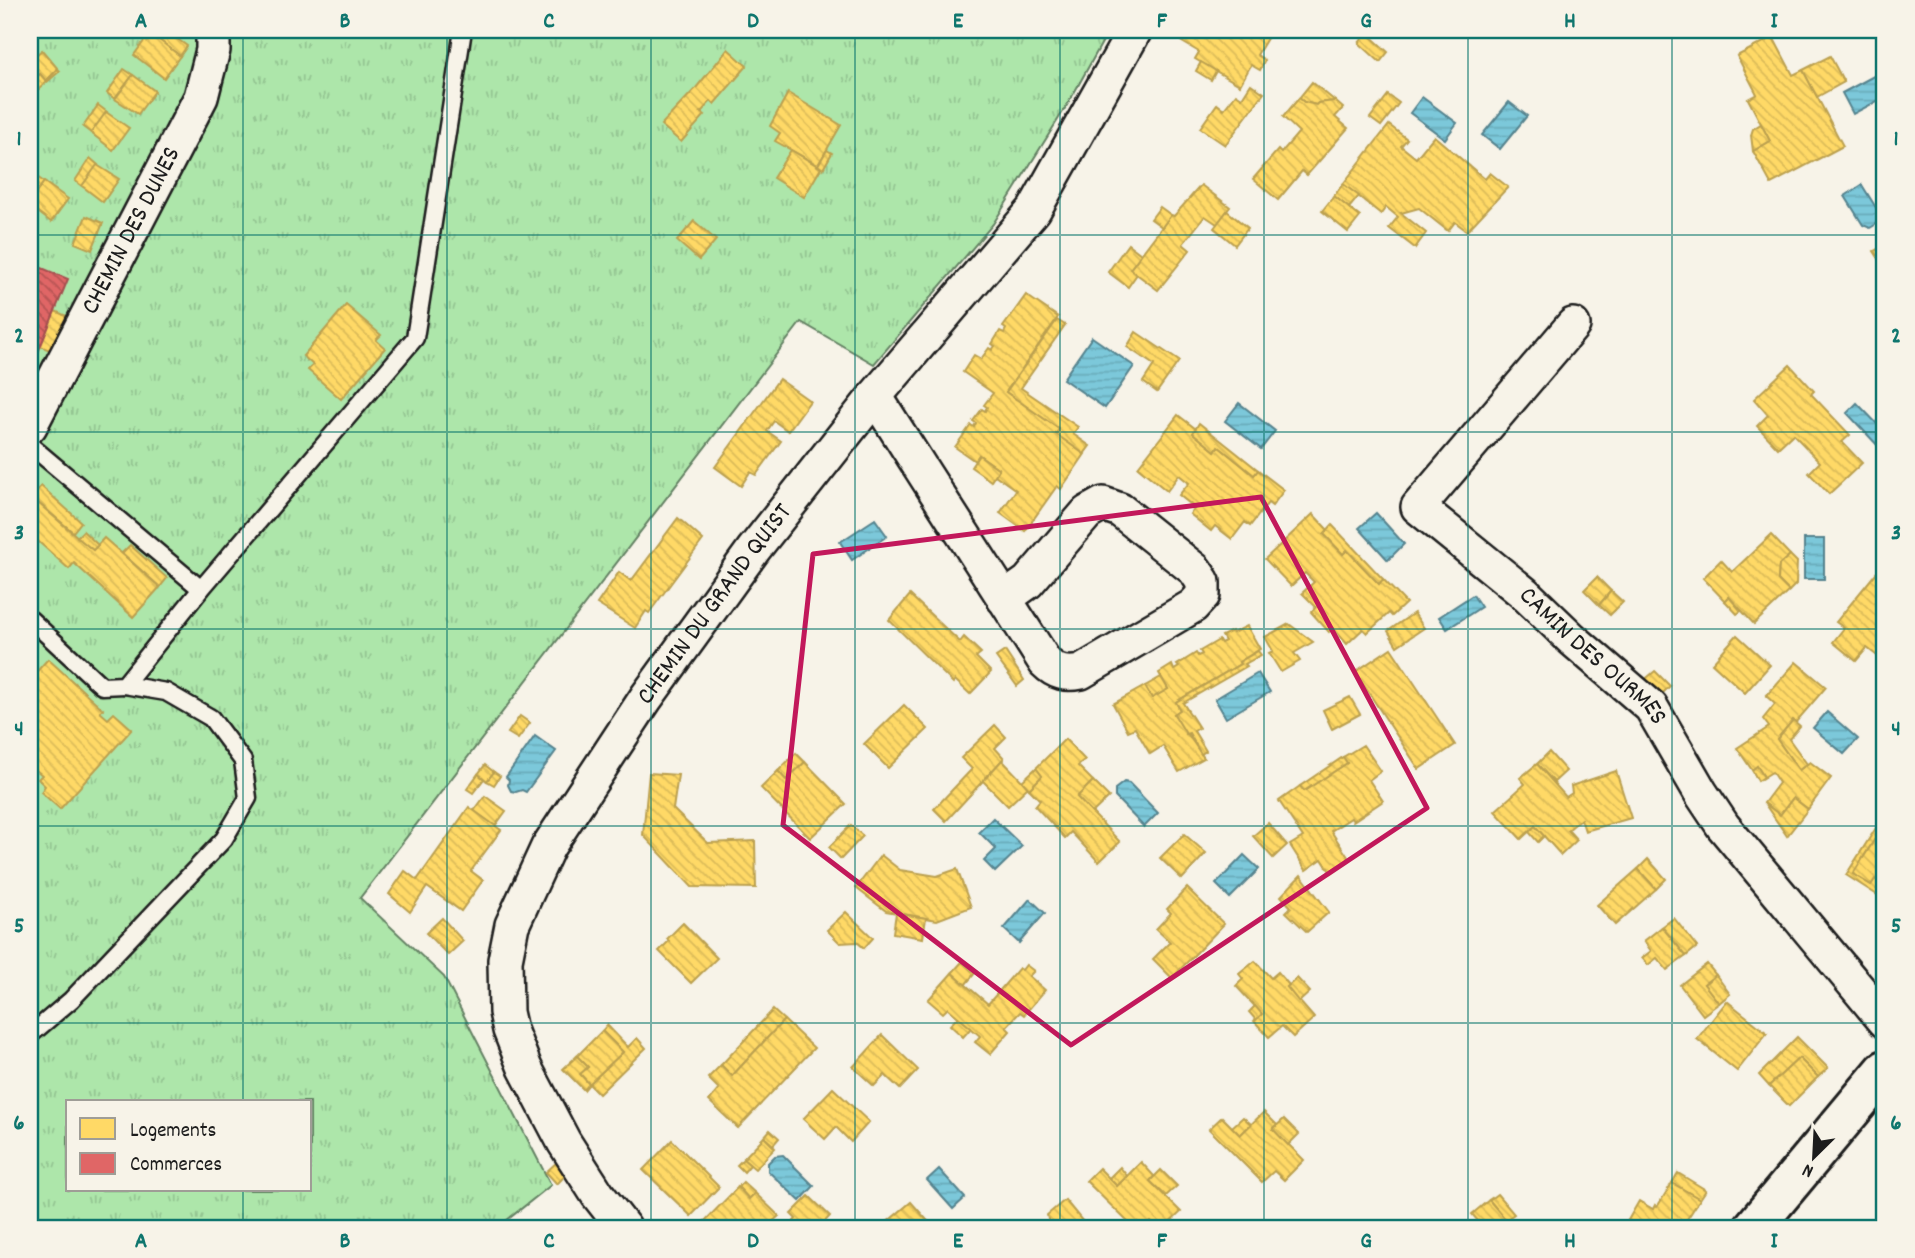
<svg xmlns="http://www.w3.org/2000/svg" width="1915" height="1258" font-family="Dekko,sans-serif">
<defs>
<pattern id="park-tufts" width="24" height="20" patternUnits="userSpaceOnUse" patternTransform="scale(1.75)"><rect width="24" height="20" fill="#ade6aa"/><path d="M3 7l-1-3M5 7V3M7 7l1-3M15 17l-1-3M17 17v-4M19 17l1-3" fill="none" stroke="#94c592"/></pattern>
<pattern id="water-rules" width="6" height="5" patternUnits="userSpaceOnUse" patternTransform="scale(1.75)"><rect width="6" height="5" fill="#7bc8da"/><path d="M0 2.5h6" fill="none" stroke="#6aabba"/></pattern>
<pattern id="homes-back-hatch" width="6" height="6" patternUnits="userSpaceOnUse" patternTransform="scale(1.75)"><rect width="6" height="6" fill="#ffd966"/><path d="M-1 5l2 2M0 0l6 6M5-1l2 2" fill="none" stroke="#daba58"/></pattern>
<pattern id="shops-back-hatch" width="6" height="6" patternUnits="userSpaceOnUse" patternTransform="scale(1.75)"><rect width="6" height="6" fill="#e06666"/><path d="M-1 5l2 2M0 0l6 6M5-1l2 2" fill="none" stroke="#b55353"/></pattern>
</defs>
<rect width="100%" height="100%" fill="#f7f3e8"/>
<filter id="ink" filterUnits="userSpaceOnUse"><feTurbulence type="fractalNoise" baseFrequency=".0143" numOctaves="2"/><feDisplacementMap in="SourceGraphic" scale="14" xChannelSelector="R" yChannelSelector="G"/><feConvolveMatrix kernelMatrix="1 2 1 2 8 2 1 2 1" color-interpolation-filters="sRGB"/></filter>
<g filter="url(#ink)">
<path fill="url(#park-tufts)" stroke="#648163" stroke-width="2" fill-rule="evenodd" d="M30 30H1109L1069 102 993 224 874 364 801 322 360 898 444 977 551 1185 497 1228H30ZM68 1102H310V1190H68Z"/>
<g fill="url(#water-rules)" stroke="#55838e" stroke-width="2">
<path d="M1885 70V97L1853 114 1842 93Z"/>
<path d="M1422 97 1457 123 1445 139 1410 113Z"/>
<path d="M1509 102 1527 116 1500 149 1482 135Z"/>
<path d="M1862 185 1880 214V222L1870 228 1863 225 1845 196Z"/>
<path d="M1092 337 1134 366 1105 408 1063 379Z"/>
<path d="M1239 403 1275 431 1261 449 1225 421Z"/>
<path d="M1857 403 1885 432V443L1880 448 1847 413Z"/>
<path d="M1376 513 1404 544 1388 560 1359 528Z"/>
<path d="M875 519 887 536 852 560 840 542Z"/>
<rect x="1804" y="539" width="20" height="40"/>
<path d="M1473 595 1481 607 1447 629 1439 617Z"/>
<path d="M1258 673 1270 692 1226 718 1215 699Z"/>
<path d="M1827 712 1858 739 1844 754 1813 728Z"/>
<path d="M535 736 556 751 526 792 522 790 516 792 511 791 508 785 509 780 506 777Z"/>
<path d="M1124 782 1129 783 1158 813 1144 827 1115 797V789Z"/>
<path d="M993 818 1022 846 995 872 984 861 996 849 979 832Z"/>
<path d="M1244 855 1259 869 1230 898 1216 884Z"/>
<path d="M1030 899 1045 913 1019 943 1004 929Z"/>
<path d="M783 1155 814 1186 800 1201 768 1171V1163L775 1156Z"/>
<path d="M939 1169 965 1198 953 1209 927 1180Z"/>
</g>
<g fill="url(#homes-back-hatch)" stroke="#bba050" stroke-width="2">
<path d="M152 30H165L187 46 180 56 150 33Z"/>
<path d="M1189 30H1272L1257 55 1265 60 1260 70 1251 65 1240 85 1195 59 1199 52 1182 42Z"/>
<path d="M150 33 180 56 164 78 134 55Z"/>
<path d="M1367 33 1388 52 1380 62 1359 43Z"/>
<path d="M1773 37 1793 75 1803 70 1843 146 1771 184 1753 151 1770 141 1748 99 1757 94 1737 56Z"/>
<path d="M728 49 747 66 714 104 711 101 701 112 705 115 681 142 661 125 696 88Z"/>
<path d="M42 50 58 69 46 81 40 74 30 83V60Z"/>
<path d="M1830 56 1844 82 1817 97 1803 70Z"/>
<path d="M1201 62 1216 71 1211 80 1196 71Z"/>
<path d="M58 69 60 71 33 94 30 89V83L40 74 46 81Z"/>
<path d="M124 69 133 75 115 99 107 93Z"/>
<path d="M133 75 155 91 138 114 115 99Z"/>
<path d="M1312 82 1335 101 1318 103 1316 105 1304 102 1299 98Z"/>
<path d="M1251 84 1264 93 1225 145 1200 128 1217 104 1224 109 1236 94 1242 98Z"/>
<path d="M788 93 841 125 818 165 775 141 780 133 770 126Z"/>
<path d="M1388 95 1399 103 1381 126 1370 118Z"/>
<path d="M1299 98 1304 102 1316 105 1318 103 1335 101 1343 108 1335 117 1348 128 1307 175 1302 171 1278 200 1253 179 1278 150 1281 153 1299 132 1283 117Z"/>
<path d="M98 105 107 112 91 133 83 127Z"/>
<path d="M106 112 129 128 113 150 91 133Z"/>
<path d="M1761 124 1770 141 1753 151 1751 135 1753 129Z"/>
<path d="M1389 125 1407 139 1401 146 1416 158 1434 136 1485 179 1490 173 1508 187 1467 231 1455 222 1448 231 1419 208 1401 213 1426 233 1415 248 1389 228 1398 217 1386 207 1381 214 1343 184Z"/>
<path d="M791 150 821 168 804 197 773 178Z"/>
<path d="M827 150 832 153 823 169 818 165Z"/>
<path d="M90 158 98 165 82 186 75 181Z"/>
<path d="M97 165 119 179 103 202 82 186Z"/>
<path d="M37 177 44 182 30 202V186Z"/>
<path d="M44 182 68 199 51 222 30 206V202Z"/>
<path d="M1343 184 1359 196 1349 208 1334 196Z"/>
<path d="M1201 185 1230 207 1217 224 1205 216 1183 244 1190 250 1158 290 1130 269 1171 215 1174 216Z"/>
<path d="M1334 196 1360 217 1348 232 1322 211Z"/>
<path d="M1160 207 1171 215 1162 227 1151 219Z"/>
<path d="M1227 211 1248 228 1235 245 1214 228Z"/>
<path d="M86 216 103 223 92 250 75 243Z"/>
<path d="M694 221 716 240 699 260 677 241Z"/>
<path d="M1128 244 1141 254 1130 269 1137 274 1128 287 1108 272Z"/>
<path d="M1885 245V268L1874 251Z"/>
<path d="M1026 295 1058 317 1006 392 1059 429 1056 434 1085 454 1061 489 1057 486 1025 531 1000 513 1016 490 995 475 999 469 979 455 975 461 955 447 971 425 974 427 976 423 973 421 982 409 985 411 987 407 984 405 993 393 963 372 974 355 981 359 989 348 992 350 995 346 992 344 1000 331 1004 333 1006 329 1003 327Z"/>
<path d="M346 305 381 335 376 340 385 348 341 399 308 370 313 365 303 356Z"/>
<path d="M55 311 71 318 57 353 40 346Z"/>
<path d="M1057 320 1065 325 1021 388 1078 427 1073 434 1090 446 1084 454 1056 434 1059 429 1006 392Z"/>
<path d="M1136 332 1179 361 1157 392 1143 382 1154 365 1127 347Z"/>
<path d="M1790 365 1814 391 1811 394 1850 435 1842 442 1862 463 1829 494 1809 473 1820 462 1793 434 1778 448 1757 426 1768 415 1754 399Z"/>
<path d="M779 379 810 401 788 431 774 421 767 431 781 441 756 475 750 472 741 486 715 467Z"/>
<path d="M1178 415 1196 429 1193 433 1215 451 1218 446 1254 475 1258 470 1284 490 1272 506 1268 503 1250 526 1245 522 1232 539 1215 526 1211 531 1190 514 1195 508 1179 495 1189 483 1179 475 1167 491 1138 467Z"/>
<path d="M1199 423 1258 470 1254 475 1218 446 1215 451 1193 433Z"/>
<path d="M979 455 999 469 991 481 971 467Z"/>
<path d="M41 486 81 522 73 532 31 497Z"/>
<path d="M31 497 93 550 104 538 160 587 133 617 74 563 69 569 30 534Z"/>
<path d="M1313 514 1328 530 1324 534 1343 554 1347 550 1379 584 1383 579 1406 603 1392 616 1389 613 1367 633 1363 629 1347 644 1333 628 1329 632 1311 612 1316 607 1302 593 1314 582 1305 573 1291 586 1265 559Z"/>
<path d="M678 518 703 540 649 613 646 611 635 628 597 604 619 572 631 581Z"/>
<path d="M1332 525 1383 579 1379 584 1347 550 1343 554 1324 534Z"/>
<path d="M83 531 98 545 93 550 77 537Z"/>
<path d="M1771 535 1790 555 1779 565 1778 580 1789 591 1754 624 1729 597 1725 601 1703 578 1721 560 1732 572Z"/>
<path d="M130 545 167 578 160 587 122 553Z"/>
<path d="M1790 555 1797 562 1796 584 1789 591 1778 580 1779 565Z"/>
<path d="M1876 573 1885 580V662L1867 648 1856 661 1833 642 1844 628 1836 622Z"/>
<path d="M1597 577 1611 591 1599 605 1584 590Z"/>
<path d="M1611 591 1623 602 1610 615 1599 605Z"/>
<path d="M910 595 960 642 964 637 981 653 976 657 991 672 970 694 955 680 953 683 889 620Z"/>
<path d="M1729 597 1741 611 1737 614 1725 601Z"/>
<path d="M1414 613 1424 628 1397 646 1388 631Z"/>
<path d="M1289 624 1313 642 1294 653 1300 661 1281 672 1269 653 1273 651 1265 637Z"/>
<path d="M1247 626 1260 649 1239 662 1240 664 1176 702 1180 710 1174 714 1204 758 1179 772 1163 746 1150 754 1135 728 1128 731 1113 704 1145 686 1152 698 1168 689 1159 673 1172 665 1174 670 1179 667 1177 665 1196 653 1198 656 1202 654 1200 651 1219 640 1221 643 1225 641 1222 636 1232 631 1233 633Z"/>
<path d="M1737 635 1770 665 1745 693 1712 663Z"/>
<path d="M1391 648 1455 745 1419 769 1355 672Z"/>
<path d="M1005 651 1024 680 1017 686 996 657Z"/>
<path d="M1258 651 1261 655 1245 664 1247 666 1183 703 1199 728 1194 731 1206 751 1201 754 1189 733 1186 734 1174 714 1180 710 1176 702 1240 664 1239 662Z"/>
<path d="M48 659 103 709 100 712 108 719 114 713 132 729 60 809 41 792 45 786 38 779 42 775 30 765V679Z"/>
<path d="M1796 662 1826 687 1796 722 1793 720 1777 739 1799 770 1810 762 1831 778 1808 809 1793 798 1780 815 1764 803 1779 783 1772 772 1764 777 1757 766 1752 770 1737 748 1769 727 1763 719 1775 704 1766 696Z"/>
<path d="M1655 671 1670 686 1659 697 1642 682Z"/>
<path d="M1161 677 1168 689 1152 698 1145 686Z"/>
<path d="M1350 697 1360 714 1332 729 1323 710Z"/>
<path d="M904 705 928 729 888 768 864 744Z"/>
<path d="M520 716 530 723 518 739 508 733Z"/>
<path d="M1793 720 1800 726 1789 739 1807 764 1799 770 1777 739Z"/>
<path d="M995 725 1006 737 995 748 1004 758 946 821 934 809 972 769 961 758Z"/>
<path d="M1065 739 1085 760 1078 766 1093 781 1077 797 1120 842 1099 862 1071 832 1065 838 1035 806 1040 800 1029 789 1042 776 1036 768Z"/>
<path d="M1363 745 1381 771 1369 780 1383 801 1353 821 1351 818 1331 831 1350 860 1331 873 1322 859 1306 870 1290 845 1303 837 1279 801 1300 786 1304 791 1347 763 1343 757Z"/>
<path d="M1549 752 1566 771 1554 782 1537 764Z"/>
<path d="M796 753 805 762 786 780 778 771Z"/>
<path d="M1343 757 1347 763 1304 791 1300 786Z"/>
<path d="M1002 760 1028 787 1008 806 983 781Z"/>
<path d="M805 762 846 804 810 838 761 788 778 771 786 780Z"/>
<path d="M1537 764 1566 797 1572 793 1571 786 1616 771 1631 818 1585 831 1581 819 1568 830 1577 840 1561 855 1535 826 1521 839 1495 811 1525 784 1520 778Z"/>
<path d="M485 765 494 772 487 781 478 774Z"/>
<path d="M1757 766 1764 777 1758 781 1752 770Z"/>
<path d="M1036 768 1042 776 1029 789 1022 781Z"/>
<path d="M494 772 500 776 494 785 487 781Z"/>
<path d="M649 773 678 775 673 809 708 843 755 841 756 888 692 887 643 835Z"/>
<path d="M478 774 484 779 473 793 467 789Z"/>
<path d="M1093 781 1109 797 1092 813 1077 797Z"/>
<path d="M485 796 506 811 495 826 474 811Z"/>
<path d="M1793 798 1808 809 1787 836 1764 803 1780 815Z"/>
<path d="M469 807 501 830 471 871 483 880 461 911 427 887 410 912 389 894 405 871 417 880Z"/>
<path d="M1883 817 1885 818V830L1882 828 1853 874 1871 885 1875 879 1881 883 1877 889 1885 894V900L1846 875Z"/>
<path d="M1268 823 1287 845 1273 858 1253 836Z"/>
<path d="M851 825 863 836 841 859 829 847Z"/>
<path d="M1535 826 1544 836 1538 842 1529 832Z"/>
<path d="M1882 828 1885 830V894L1877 889 1881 883 1875 879 1871 885 1853 874Z"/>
<path d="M1184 834 1206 853 1182 879 1160 858Z"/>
<path d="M881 855 900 870 937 876 957 869 971 907 937 920 886 911 856 888Z"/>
<path d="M1648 859 1666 879 1656 889 1638 869Z"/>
<path d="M1638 869 1656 889 1615 925 1597 905Z"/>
<path d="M1301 875 1329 912 1307 932 1286 912 1291 907 1281 896Z"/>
<path d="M1187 888 1224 924 1172 978 1153 959 1170 942 1156 929 1171 913 1167 909Z"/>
<path d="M846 912 873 938 864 948 857 942 840 943 827 930Z"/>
<path d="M896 913 926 918 923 938 893 933Z"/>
<path d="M442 918 463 941 448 955 426 933Z"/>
<path d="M1674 918 1697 947 1686 956 1662 927Z"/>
<path d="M683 923 717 958 691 983 659 951 669 941 667 939Z"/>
<path d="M1662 927 1686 956 1667 970 1657 958 1648 965 1642 958 1651 951 1644 941Z"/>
<path d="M1255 961 1271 978 1278 972 1289 985 1287 987 1314 1018 1293 1037 1282 1026 1269 1037 1254 1021 1262 1014 1236 986 1243 979 1239 974Z"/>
<path d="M962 962 975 973 965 985 952 973Z"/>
<path d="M1707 964 1716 975 1704 984 1719 1003 1703 1015 1680 985Z"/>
<path d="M1026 965 1034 971 1029 976 1045 990 1024 1015 1020 1012 1006 1027 1010 1031 990 1054 975 1042 980 1036 948 1008 943 1013 928 1000 952 973 988 1004 1019 968 1022 970Z"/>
<path d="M1716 975 1730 994 1719 1003 1704 984Z"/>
<path d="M1297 978 1310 992 1299 1002 1287 987Z"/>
<path d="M1727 1001 1767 1033 1737 1071 1697 1039Z"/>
<path d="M1255 1006 1262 1014 1256 1020 1249 1012Z"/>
<path d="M773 1010 784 1020 732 1076 721 1065Z"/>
<path d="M958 1017 971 1028 963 1037 950 1025Z"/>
<path d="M784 1020 814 1048 738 1128 709 1101 719 1089 708 1078 721 1065 732 1076Z"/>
<path d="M607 1025 628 1047 637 1038 646 1048 599 1094 589 1084 623 1052 602 1031Z"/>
<path d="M602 1031 623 1052 589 1084 580 1074 588 1067 577 1056Z"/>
<path d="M882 1035 918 1070 900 1089 885 1075 874 1086 853 1067Z"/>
<path d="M1797 1037 1828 1068 1818 1077 1799 1058 1769 1086 1759 1075Z"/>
<path d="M577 1056 588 1067 580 1074 589 1084 584 1090 563 1069Z"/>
<path d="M1799 1058 1818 1077 1789 1106 1769 1086Z"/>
<path d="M833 1088 869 1122 851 1142 836 1127 825 1139 803 1119Z"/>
<path d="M1264 1112 1277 1125 1273 1129 1304 1160 1284 1180 1274 1171 1262 1182 1209 1129 1222 1117 1240 1135Z"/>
<path d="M1243 1117 1251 1124 1240 1135 1232 1127Z"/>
<path d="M1284 1119 1299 1134 1288 1145 1273 1129Z"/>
<path d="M770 1130 779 1138 773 1145 764 1137Z"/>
<path d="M764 1137 775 1148 755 1169 743 1159Z"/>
<path d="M672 1140 719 1187 691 1216 643 1170Z"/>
<path d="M743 1159 750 1165 744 1172 737 1165Z"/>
<path d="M557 1162 566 1175 557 1184 546 1172Z"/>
<path d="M1141 1162 1154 1176 1150 1181 1181 1212 1164 1228H1157L1151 1222 1145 1228H1134L1086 1181 1099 1168 1117 1186Z"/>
<path d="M1120 1167 1127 1176 1117 1186 1109 1178Z"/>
<path d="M1161 1170 1177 1186 1166 1196 1150 1181Z"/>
<path d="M1678 1173 1706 1190 1700 1199 1672 1183Z"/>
<path d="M743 1182 755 1193 749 1199 738 1187Z"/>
<path d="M1672 1183 1700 1199 1684 1224 1687 1225 1685 1228H1637L1627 1222 1639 1201 1653 1209 1655 1205 1657 1207Z"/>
<path d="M738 1187 749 1199 755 1193 779 1216 770 1224 774 1228H698Z"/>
<path d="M1497 1194 1514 1214 1506 1220 1489 1200Z"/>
<path d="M809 1196 830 1216 819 1228H788L796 1219 791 1214Z"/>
<path d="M1065 1200 1088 1228H1050L1047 1215Z"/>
<path d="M1489 1200 1506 1220 1513 1228H1484L1472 1214Z"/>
<path d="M911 1202 934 1228H888L885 1224Z"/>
</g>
<path fill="url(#shops-back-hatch)" stroke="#a55050" stroke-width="2" d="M30 263 68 279 32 367 30 366Z"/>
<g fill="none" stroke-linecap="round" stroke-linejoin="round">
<defs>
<g id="service">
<path d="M30 445 201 589 415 338 463 30"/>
<path d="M30 619 102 686 124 685 201 589"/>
<path d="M30 1035 71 1000 224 839 248 798 243 761 211 718 166 692 124 685"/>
</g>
<g id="minor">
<path id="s1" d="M1573 325 1418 507 1524 593 1572 639 1651 707 1701 793 1723 826 1885 1021"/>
<path d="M875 396C931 485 988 573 1045 662 1056 673 1066 675 1081 672L1193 606 1203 595V582L1195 570 1120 510 1103 504 1087 513 1028 582 1004 599"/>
<path id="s2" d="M30 426 201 97 213 50V30"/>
<path id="s3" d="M624 1228 598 1195 564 1142 525 1068 510 1030 506 1012 505 960 512 925 548 847 646 698 754 549 875 396 1034 210 1135 30"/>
</g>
<path id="tertiary" d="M1753 1228 1885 1070"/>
</defs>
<use href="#service" stroke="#1c1c1c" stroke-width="21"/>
<use href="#minor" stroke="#1c1c1c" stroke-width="38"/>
<use href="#tertiary" stroke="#1c1c1c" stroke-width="44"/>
<use href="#service" stroke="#f7f3e8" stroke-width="16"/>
<use href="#minor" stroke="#f7f3e8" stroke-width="33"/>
<use href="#tertiary" stroke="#f7f3e8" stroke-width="38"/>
</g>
</g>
<path fill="none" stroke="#c2185b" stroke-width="5" stroke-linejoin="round" d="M1261 497 1427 808 1071 1045 783 825 813 554Z"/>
<path fill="none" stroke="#0f766e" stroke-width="2" stroke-opacity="0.55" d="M243 30V1102M447 30V1228M651 30V1228M855 30V1228M1060 30V1228M1264 30V1228M1468 30V1228M1672 30V1228M30 235H1885M30 432H1885M30 629H1885M30 826H1885M30 1023H1885M243 1190V1228"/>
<g text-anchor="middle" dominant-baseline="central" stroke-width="7" stroke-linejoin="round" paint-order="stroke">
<g font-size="26" fill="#1c1c1c" stroke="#f7f3e8">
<text stroke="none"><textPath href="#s2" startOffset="220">CHEMIN DES DUNES</textPath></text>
<text stroke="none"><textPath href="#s3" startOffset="716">CHEMIN DU GRAND QUIST</textPath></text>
<text stroke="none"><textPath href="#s1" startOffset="469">CAMIN DES OURMES</textPath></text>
</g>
</g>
<rect width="1915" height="1258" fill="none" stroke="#f7f3e8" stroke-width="77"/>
<rect x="66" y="1100" width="245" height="91" fill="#f7f3e8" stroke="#9f9d96" stroke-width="2"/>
<rect x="80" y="1118" width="35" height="21" fill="#ffd966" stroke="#9f9d96" stroke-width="2"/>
<text x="130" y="1136" font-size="21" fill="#1c1c1c">Logements</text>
<rect x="80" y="1153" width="35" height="21" fill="#e06666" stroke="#9f9d96" stroke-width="2"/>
<text x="130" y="1170" font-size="21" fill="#1c1c1c">Commerces</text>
<g transform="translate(1814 1157) rotate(204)" stroke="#f7f3e8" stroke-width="5" paint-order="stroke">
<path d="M0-5L12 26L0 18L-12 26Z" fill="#1c1c1c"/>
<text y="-10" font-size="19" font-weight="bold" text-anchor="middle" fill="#1c1c1c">N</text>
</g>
<rect x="38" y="38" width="1838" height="1182" fill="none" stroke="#0f766e" stroke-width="2.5"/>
<g font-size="23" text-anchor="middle" font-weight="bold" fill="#0f766e">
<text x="141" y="27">A</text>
<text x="345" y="27">B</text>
<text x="549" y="27">C</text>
<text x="753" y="27">D</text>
<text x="958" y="27">E</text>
<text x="1162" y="27">F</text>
<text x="1366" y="27">G</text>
<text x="1570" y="27">H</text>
<text x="1774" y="27">I</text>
<text x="19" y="145">1</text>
<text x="1896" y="145">1</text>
<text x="19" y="342">2</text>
<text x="1896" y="342">2</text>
<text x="19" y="539">3</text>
<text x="1896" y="539">3</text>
<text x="19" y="735">4</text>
<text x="1896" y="735">4</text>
<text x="19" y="932">5</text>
<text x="1896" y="932">5</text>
<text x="19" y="1129">6</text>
<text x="1896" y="1129">6</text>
<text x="141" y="1247">A</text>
<text x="345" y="1247">B</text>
<text x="549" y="1247">C</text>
<text x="753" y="1247">D</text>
<text x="958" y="1247">E</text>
<text x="1162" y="1247">F</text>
<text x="1366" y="1247">G</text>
<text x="1570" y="1247">H</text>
<text x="1774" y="1247">I</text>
</g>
</svg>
